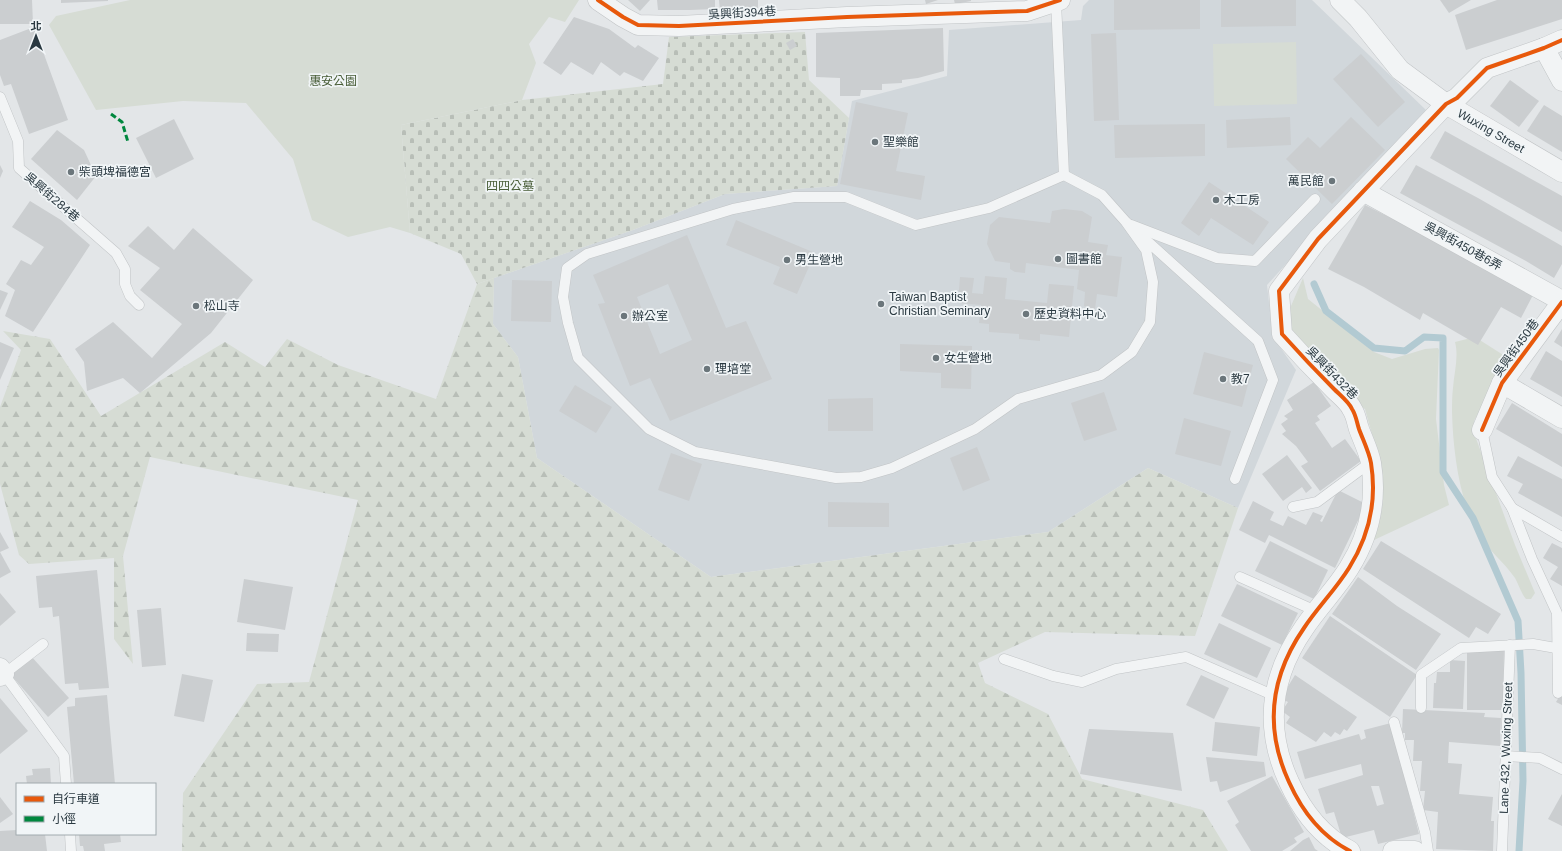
<svg xmlns="http://www.w3.org/2000/svg" width="1562" height="851" font-family="Helvetica,'Noto Sans TC',sans-serif">
<defs>
<pattern id="forest-firs" width="22" height="20" patternUnits="userSpaceOnUse"><rect width="22" height="20" fill="#d6dcd4"/><path d="M5 1l3.5 6h-7zM16 11l3.5 6h-7z" fill="#b8beb7"/></pattern>
<pattern id="cemetery-stones" width="16" height="16" patternUnits="userSpaceOnUse"><rect width="16" height="16" fill="#d6dcd4"/><path d="M2 7V4a2 2 0 0 1 4 0v3zM10 15v-3a2 2 0 0 1 4 0v3z" fill="#b8beb7"/></pattern>
</defs>
<rect width="100%" height="100%" fill="#e3e6e8"/>
<path fill="#d1d7db" d="M1089 0H1312L1426 110 1267 285 1273 337 1296 370 1238 508 1148 468 1048 532 711 577 537 458 518 357 493 324 494 278 633 230 725 194 837 186 852 101 947 76 949 30 1081 20 1083 6Z"/>
<path fill="url(#forest-firs)" d="M494 278 493 324 518 357 537 458 711 577 1048 532 1148 468 1238 508 1195 636 1045 632 978 663 985 683 1048 714 1082 779 1203 810 1228 851H182L183 793 257 684 309 682 358 500 150 457 123 556 133 664 114 639V558L29 564 19 555 0 484V407L21 350 3 331 50 339 101 416 225 342 265 367 287 339 338 365 436 399 477 284Z"/>
<path fill="url(#cemetery-stones)" d="M805 32 809 80 849 118 837 186 725 194 633 230 477 284 461 254 410 233 401 125 522 100 663 84 669 37Z"/>
<g fill="#d6dcd4">
<path d="M130 0H579L565 22 549 17 529 44 536 63 522 100 401 125 410 233 390 227 348 237 312 220 293 159 246 103 183 101 96 110 49 25 56 16Z"/>
<path d="M1296 42 1297 104 1214 106 1213 44Z"/>
<path d="M1303 278 1308 299 1374 352 1392 359 1425 349 1438 348 1439 350 1436 419 1444 485 1449 505 1374 540C1379 525 1383 510 1383 494 1384 466 1372 437 1365 409L1349 400 1324 376 1285 320Z"/>
<path d="M1475 337 1508 358 1474 421V433L1515 545 1535 593 1531 599H1526C1521 593 1519 585 1515 578 1504 562 1488 550 1478 533 1459 500 1453 450 1452 412 1452 404 1452 396 1453 388 1454 373 1459 357 1455 342Z"/>
</g>
<g fill="none" stroke-linecap="round" stroke-linejoin="round">
<path stroke="#b2cad2" stroke-width="7" d="M1314 284 1326 311 1374 348 1405 351 1424 337 1443 338V472L1473 518 1518 621 1521 673 1523 781 1519 851"/>
</g>
<g fill="#cbced0" fill-rule="evenodd">
<path d="M0 0H32L33 24H0Z"/>
<path d="M61 0H108V1L61 3Z"/>
<path d="M628 0H650L640 11Z"/>
<path d="M657 0H715V9L690 10H658Z"/>
<path d="M719 0H758V8L720 11Z"/>
<path d="M925 0H938L926 4Z"/>
<path d="M954 0H971V1L955 4Z"/>
<path d="M1114 0H1200V29L1114 30Z"/>
<path d="M1221 0H1296V26L1221 27Z"/>
<path d="M1440 0H1471L1449 13Z"/>
<path d="M1497 0H1562V19L1466 50 1455 15Z"/>
<path d="M574 17 609 29 635 48 638 45 659 58 643 81 624 72 620 76 601 62 593 75 571 62 561 75 543 63Z"/>
<path d="M34 27 68 120 29 134 11 84 4 86 0 75V40Z"/>
<path d="M943 28 944 71 918 78 902 80V83L882 84V90H861L860 96H840V78L816 77V33Z"/>
<path d="M1116 33 1119 120 1094 121 1091 34Z"/>
<path d="M793 39 797 46 790 50 786 43Z"/>
<path d="M1361 54 1405 102 1378 127 1333 79Z"/>
<path d="M1510 80 1539 101 1519 127 1490 106Z"/>
<path d="M856 102 908 113 896 171 925 176 921 200 840 184Z"/>
<path d="M1544 105 1562 116V152L1527 131Z"/>
<path d="M1290 117 1291 145 1227 148 1226 120Z"/>
<path d="M1351 117 1385 150 1332 204 1286 159 1308 137 1320 148Z"/>
<path d="M174 119 194 159 156 178 136 138Z"/>
<path d="M1205 124V156L1115 158 1114 125Z"/>
<path d="M57 130 84 150 96 176 77 200 31 159Z"/>
<path d="M1445 131 1562 196V232L1430 158Z"/>
<path d="M0 165 3 171 0 178Z"/>
<path d="M1416 165 1478 198 1562 246V264L1554 278 1526 261 1400 193Z"/>
<path d="M1209 182 1269 222 1253 245 1211 218 1199 236 1181 223Z"/>
<path d="M30 201 61 220 90 245 33 332 5 316 15 290 6 284 21 260 31 265 44 247 12 227Z"/>
<path d="M1365 205 1438 242 1533 295 1521 318 1501 307 1478 345 1423 313 1420 320 1364 287 1328 269Z"/>
<path d="M1064 209 1082 211 1092 217 1088 242 1108 245 1106 255 1122 257 1117 297 1097 294 1095 309 1084 306 1085 292 1077 289 1079 270 1026 263 1025 273 1015 272 1010 269V263L995 261 987 244 990 225 999 217 1050 223 1052 211Z"/>
<path d="M736 220 815 253 797 294 773 284 780 267 726 245Z"/>
<path d="M148 226 174 250 193 228 253 280 211 333 140 393 123 378 87 391 84 362 75 349 113 322 152 358 182 324 140 290 160 268 128 246Z"/>
<path d="M687 235 726 328 746 321 772 379 670 421 650 378 630 386 598 304 605 303 593 275ZM668 284 692 340 660 354 637 297Z"/>
<path d="M985 276 1007 278 1005 299 1047 303 1049 284 1074 286 1069 337 1040 334V341L1019 339V334L989 332V324L979 323 981 305 958 303 960 277 974 278 972 293 983 294Z"/>
<path d="M512 280 552 281 551 322 511 321Z"/>
<path d="M0 290 8 293 0 310Z"/>
<path d="M1562 329V347L1554 342Z"/>
<path d="M0 342 14 348 0 380Z"/>
<path d="M900 344 972 346 971 389 941 388V373L900 371Z"/>
<path d="M1546 351 1562 361V397L1530 379Z"/>
<path d="M1204 352 1253 365 1242 407 1193 394Z"/>
<path d="M1314 382 1331 406 1317 416 1320 420 1315 423 1332 448 1345 439 1361 461 1320 491 1301 466 1308 462 1296 446 1282 434 1286 431 1281 424 1288 419 1284 416 1293 410 1287 400Z"/>
<path d="M575 385 612 407 596 433 559 411Z"/>
<path d="M1104 392 1117 430 1084 441 1071 403Z"/>
<path d="M873 398V431H828V399Z"/>
<path d="M1512 403 1562 434V467L1496 429Z"/>
<path d="M1184 418 1231 431 1221 466 1175 454Z"/>
<path d="M977 447 990 480 963 491 950 458Z"/>
<path d="M671 453 702 464 689 501 658 490Z"/>
<path d="M1287 455 1312 488 1306 493 1302 487 1283 501 1262 474Z"/>
<path d="M1518 456 1562 479V517L1518 493 1523 484 1507 476Z"/>
<path d="M1338 490 1366 504 1335 568 1269 535 1265 543 1239 530 1253 501 1274 512 1270 520 1283 526 1288 516 1306 525 1313 512 1323 516 1320 521 1322 522Z"/>
<path d="M828 502 889 503V527H828Z"/>
<path d="M0 532 9 548 0 552Z"/>
<path d="M1270 541 1328 570 1314 599 1255 571Z"/>
<path d="M1381 541 1501 614 1488 634 1476 627 1469 638 1363 569Z"/>
<path d="M1552 543 1562 548V586L1550 579 1558 567 1543 558Z"/>
<path d="M0 552 11 572 0 578Z"/>
<path d="M97 570 109 688 79 690 78 683 65 684 59 616 53 617 52 607 39 608 36 576Z"/>
<path d="M1358 577 1397 606 1441 634 1416 670 1332 614Z"/>
<path d="M244 579 293 587 285 630 237 622Z"/>
<path d="M1237 584 1298 613 1282 645 1221 616Z"/>
<path d="M0 593 16 612 0 626Z"/>
<path d="M161 608 166 665 142 667 137 610Z"/>
<path d="M1330 616 1417 675 1390 717 1302 658Z"/>
<path d="M1219 623 1271 648 1257 678 1204 654Z"/>
<path d="M247 633 279 634 278 652 246 651Z"/>
<path d="M1467 650H1504L1503 710H1467Z"/>
<path d="M30 655 69 698 48 717 10 674Z"/>
<path d="M1450 660 1465 661 1463 709 1433 708 1434 683H1436L1437 672H1450Z"/>
<path d="M182 674 213 680 204 722 174 716Z"/>
<path d="M1201 675 1229 688 1214 719 1186 705Z"/>
<path d="M1295 675 1357 717 1347 731 1344 729 1340 735 1335 732 1331 737 1324 732 1316 742 1286 723 1290 717 1282 711 1288 702 1284 700 1287 688Z"/>
<path d="M1562 692V705L1556 702Z"/>
<path d="M107 695 115 784H74L67 707 75 706V698Z"/>
<path d="M0 698 28 731 0 754Z"/>
<path d="M1403 709 1485 713 1484 717 1501 718 1500 746 1449 742 1448 763 1462 764 1459 794 1493 797 1491 821H1494L1493 851 1436 849 1438 812 1423 810 1425 791H1420L1422 761H1413L1414 740H1405V733H1402Z"/>
<path d="M1215 722 1260 727 1257 756 1212 751Z"/>
<path d="M1391 723 1419 834 1378 844 1374 830 1342 838 1334 812 1326 814 1318 789 1363 775 1361 764 1305 779 1297 752 1359 734 1361 740 1366 738 1364 730ZM1371 786H1379L1384 804 1377 806Z"/>
<path d="M1089 729 1173 733 1182 791 1080 774Z"/>
<path d="M1206 757 1264 762 1266 776 1220 792 1217 781 1210 782Z"/>
<path d="M50 768 51 784H27L26 776 33 775 32 769Z"/>
<path d="M1272 776 1304 832 1294 838 1297 842 1282 851H1251L1235 825 1239 822 1227 801Z"/>
<path d="M1562 794V826L1548 819Z"/>
<path d="M0 797 13 814 0 823Z"/>
<path d="M17 830V834H45L47 851H0V831Z"/>
<path d="M79 834H120L121 842 104 844 105 851H84L83 846H80Z"/>
<path d="M1309 837 1315 849 1318 851H1290L1303 840Z"/>
</g>
<g fill="none" stroke-linecap="round" stroke-linejoin="round">
<defs>
<g id="lane">
<path d="M1056 2 1064 175"/>
<path d="M0 97 18 141 19 168 116 253 125 269V284L130 296 139 305"/>
<path d="M1126 222 1146 250 1153 282 1150 322 1132 352 1101 375 1018 399 975 429 892 468 861 477 836 478 695 452 649 429 578 358 568 323 563 297 567 268 587 254 733 209 794 197H846L916 225 989 208 1064 175 1102 195 1126 222 1258 341 1273 380 1235 479"/>
<path d="M1131 225 1217 258 1255 261 1315 199"/>
<path d="M1482 430 1492 477 1512 508 1562 537"/>
<path d="M1293 507 1317 502 1371 462"/>
<path d="M1512 508 1532 559 1557 613 1558 693"/>
<path d="M1240 577 1316 611"/>
<path d="M43 644 4 674 64 756 66 784"/>
<path d="M1004 659 1053 676 1082 682 1116 669 1186 657 1275 696"/>
<path d="M1421 708V675L1461 648 1533 644 1562 649"/>
<path d="M1394 722 1425 832 1428 851"/>
<path d="M1506 756 1540 758 1562 769"/>
<path d="M70 834 71 851"/>
<path d="M1502 851 1510 645"/>
</g>
<g id="street">
<path d="M598 0 623 17 638 25 679 26 847 17 1027 11 1060 0"/>
<path d="M1340 0 1358 18 1400 70 1446 104 1562 172"/>
<path d="M1544 48 1562 81"/>
<path d="M1363 191 1562 301"/>
<path d="M1502 383 1562 418"/>
<path d="M1482 430 1502 383 1562 302"/>
<path d="M0 668 4 674 0 676"/>
<path d="M1350 851C1321 836 1302 811 1289 782 1264 728 1270 677 1304 628 1318 607 1336 589 1349 568 1369 536 1377 500 1371 463 1369 452 1363 440 1359 429 1357 423 1356 415 1352 409 1349 402 1340 395 1334 389 1316 371 1299 353 1282 334L1279 291 1318 239 1446 104 1457 98 1487 68 1544 48 1562 40"/>
<path d="M1393 851H1415"/>
</g>
</defs>
<use href="#lane" stroke="#c1c4c6" stroke-width="11"/>
<use href="#street" stroke="#c1c4c6" stroke-width="21"/>
<use href="#lane" stroke="#f2f4f5" stroke-width="10"/>
<use href="#street" stroke="#f2f4f5" stroke-width="20"/>
<path stroke="#00873e" stroke-width="3" stroke-dasharray="6 3" stroke-linecap="butt" d="M111 114 122 122 128 142"/>
<defs>
<g id="cycleway">
<path d="M598 0 623 17 638 25 679 26 847 17 1027 11 1060 0"/>
<path d="M1482 430 1502 383 1562 302"/>
<path d="M1350 851C1321 836 1302 811 1289 782 1264 728 1270 677 1304 628 1318 607 1336 589 1349 568 1369 536 1377 500 1371 463 1369 452 1363 440 1359 429 1357 423 1356 415 1352 409 1349 402 1340 395 1334 389 1316 371 1299 353 1282 334L1279 291 1318 239 1446 104 1457 98 1487 68 1544 48 1562 40"/>
</g>
</defs>
<use href="#cycleway" stroke="#f1f5f7" stroke-width="6"/>
<use href="#cycleway" stroke="#e8590c" stroke-width="4"/>
</g>
<g fill="#6b767b" stroke="#f1f5f7" stroke-width="1.5">
<circle cx="875" cy="142" r="4"/>
<circle cx="71" cy="172" r="4"/>
<circle cx="1332" cy="181" r="4"/>
<circle cx="1216" cy="200" r="4"/>
<circle cx="1058" cy="259" r="4"/>
<circle cx="787" cy="260" r="4"/>
<circle cx="881" cy="304" r="4"/>
<circle cx="196" cy="306" r="4"/>
<circle cx="1026" cy="314" r="4"/>
<circle cx="624" cy="316" r="4"/>
<circle cx="936" cy="358" r="4"/>
<circle cx="707" cy="369" r="4"/>
<circle cx="1223" cy="379" r="4"/>
</g>
<g text-anchor="middle" dominant-baseline="central" stroke-width="3.5" stroke-linejoin="round" paint-order="stroke">
<g font-size="12" fill="#2a3941" stroke="#f1f5f7">
<text transform="translate(742 13) rotate(-3)">吳興街394巷</text>
<text transform="translate(1491 131) rotate(30)">Wuxing Street</text>
<text transform="translate(52 197) rotate(41)">吳興街284巷</text>
<text transform="translate(1463 246) rotate(29)">吳興街450巷6弄</text>
<text transform="translate(1516 348) rotate(-54)">吳興街450巷</text>
<text transform="translate(1332 373) rotate(46)">吳興街432巷</text>
<text transform="translate(1506 748) rotate(-88)">Lane 432, Wuxing Street</text>
</g>
<g font-size="12" fill="#485d37" stroke="#f1f5f7">
<text x="333" y="81">惠安公園</text>
<text x="510" y="186">四四公墓</text>
</g>
<g font-size="12" fill="#2a3941" stroke="#f1f5f7" text-anchor="start">
<text x="883" y="142">聖樂館</text>
<text x="79" y="172">柴頭埤福德宮</text>
<text x="1324" y="181" text-anchor="end">萬民館</text>
<text x="1224" y="200">木工房</text>
<text x="1066" y="259">圖書館</text>
<text x="795" y="260">男生營地</text>
<text x="889" y="297">Taiwan Baptist<tspan x="889" dy="14">Christian Seminary</tspan></text>
<text x="204" y="306">松山寺</text>
<text x="1034" y="314">歷史資料中心</text>
<text x="632" y="316">辦公室</text>
<text x="944" y="358">女生營地</text>
<text x="715" y="369">理培堂</text>
<text x="1231" y="379">教7</text>
</g>
</g>
<rect x="16" y="783" width="140" height="52" fill="#f1f5f7" stroke="#a1aaae"/>
<rect x="24" y="796" width="20" height="6" fill="#e8590c" stroke="#a1aaae"/>
<text x="52" y="803" font-size="12" fill="#2a3941">自行車道</text>
<rect x="24" y="816" width="20" height="6" fill="#00873e" stroke="#a1aaae"/>
<text x="52" y="823" font-size="12" fill="#2a3941">小徑</text>
<g transform="translate(36 36)" stroke="#f1f5f7" stroke-width="3" paint-order="stroke">
<path d="M0-3L7 15L0 10L-7 15Z" fill="#2a3941"/>
<text y="-6" font-size="11" font-weight="bold" text-anchor="middle" fill="#2a3941">北</text>
</g>
</svg>
